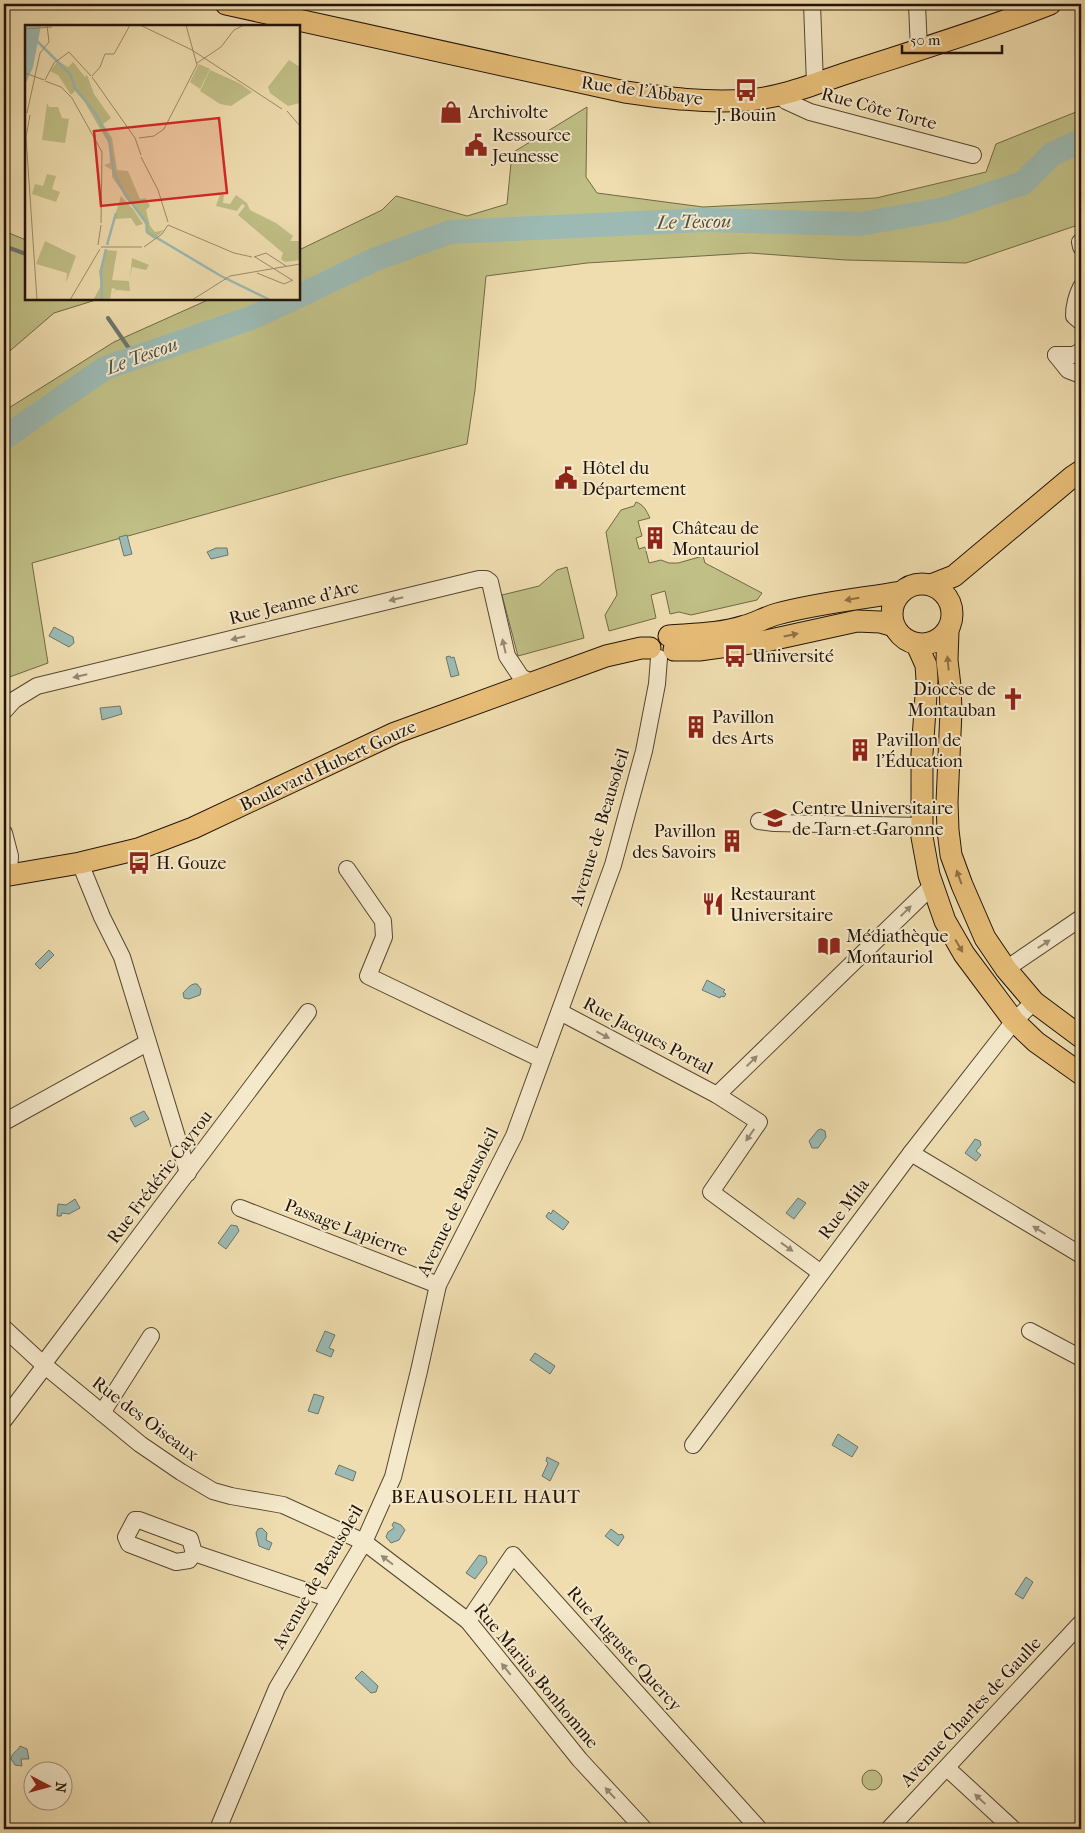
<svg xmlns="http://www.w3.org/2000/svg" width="1085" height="1833" font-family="'IM FELL French Canon',serif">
<rect width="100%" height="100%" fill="#efddaf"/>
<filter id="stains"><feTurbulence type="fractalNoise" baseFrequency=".004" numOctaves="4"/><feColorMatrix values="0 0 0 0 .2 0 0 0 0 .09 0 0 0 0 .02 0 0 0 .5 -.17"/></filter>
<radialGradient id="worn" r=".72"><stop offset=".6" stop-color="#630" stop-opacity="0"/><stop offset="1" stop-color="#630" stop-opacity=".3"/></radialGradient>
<g fill="#c0bf86" stroke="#716946">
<path d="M587 107 586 177 597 193 703 207 876 198 986 172 996 144 1081 110V224L966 263 846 260 750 253 587 263 486 276 475 390 467 444 338 477 32 563 48 663 4 679V411L114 342 210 299H299V250L382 210 396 196 467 216 507 204 512 153Z"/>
<path d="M4 231 26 240V299H99L54 313 4 356Z"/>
<path d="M636 502C644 505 646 510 650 518L638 521 642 536 636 538 639 549 645 547 649 563 661 560 669 563H678L703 556 705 563 762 593 757 600 691 615 679 612 670 614 665 591 651 595 656 618 609 631 605 615 617 595 606 532 621 510 634 506Z"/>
<path d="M567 567 584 638 518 656 502 595 539 586 557 570Z"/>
<circle cx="872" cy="1780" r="10"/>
</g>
<g fill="#9cbab3" stroke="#6b776e">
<path d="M127 535 132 554 124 556 119 537Z"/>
<path d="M216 548H227L228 555 211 559 207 552Z"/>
<path d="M54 627 73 637 74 643 69 647 49 636Z"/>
<path d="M450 656 451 658 454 657 459 675 451 677 446 657Z"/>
<path d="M120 706 122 714 102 720 100 708Z"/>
<path d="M49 950 54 955 40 969 35 964Z"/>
<path d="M707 980 725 990 723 992 726 994 724 997 721 996 720 998 702 990Z"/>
<path d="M197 984 201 989 200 995 189 999 184 998 183 993C188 988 191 983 197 984Z"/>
<path d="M144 1111 149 1119 135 1127 130 1118Z"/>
<path d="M821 1129 825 1131 826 1137 818 1148H812L809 1141 818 1130Z"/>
<path d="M975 1139 980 1141 981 1145 976 1151 981 1155 976 1161 965 1153Z"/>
<path d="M798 1198 806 1203 794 1219 786 1213Z"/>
<path d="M75 1199 80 1208 69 1214 62 1213 61 1216H57L58 1204 66 1205Z"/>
<path d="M553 1210 569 1222 563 1230 547 1218 546 1216 549 1212 551 1214Z"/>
<path d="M231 1225 237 1226 239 1231 226 1249 218 1243Z"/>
<path d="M325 1331 335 1335 329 1348 334 1350 331 1357 316 1351Z"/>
<path d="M535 1353 555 1366 550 1374 530 1360Z"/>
<path d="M314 1394 324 1397 318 1414 308 1411Z"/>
<path d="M838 1434 858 1447 852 1457 832 1445Z"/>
<path d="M547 1457 559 1463 550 1481 542 1476 548 1463 546 1461Z"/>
<path d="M339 1465 356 1472 353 1481 335 1474Z"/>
<path d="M394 1522 401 1525 405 1530 399 1540 391 1543 386 1537 388 1532 394 1528 392 1525Z"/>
<path d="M262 1528 267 1533 266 1540 272 1543 269 1550 259 1546 256 1533 258 1529Z"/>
<path d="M611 1529 619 1535 622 1534 624 1537 618 1546 605 1536Z"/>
<path d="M479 1555 486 1557 487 1563 475 1579 466 1573Z"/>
<path d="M1026 1577 1033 1582 1023 1599 1015 1594Z"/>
<path d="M362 1671 378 1686 376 1692 371 1693 355 1678Z"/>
<path d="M20 1746 27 1749 29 1759H21L22 1766 15 1765 11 1759C12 1752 18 1751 20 1746Z"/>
</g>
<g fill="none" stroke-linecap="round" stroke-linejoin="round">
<g stroke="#6b776e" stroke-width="4">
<path d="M4 246 26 254"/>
<path d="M108 318 135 357"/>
</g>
<g stroke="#9cbab3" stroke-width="24">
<path d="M299 296 376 259 450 232 703 220 860 224 945 209 1023 183 1052 154 1081 141"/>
<path d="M4 438 105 368 251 318 292 299"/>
</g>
<defs>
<g id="minor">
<path d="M812 4 815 84"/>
<path d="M917 4 919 50"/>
<path d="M779 94 786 101 810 112 973 155"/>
<path d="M1080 242 1081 247"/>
<path d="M1081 287C1076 297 1074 304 1074 316L1081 322"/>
<path d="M1056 355 1068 370 1081 375"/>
<path d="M1056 355H1074L1081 351"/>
<path d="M4 711 14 700 37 686 479 579H486L490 582 507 656 521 677 532 683"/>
<path d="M759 821 774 823 922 826"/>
<path d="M4 833 10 856 9 875"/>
<path d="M80 863 102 917 122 957 188 1173"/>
<path d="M347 869 383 921 384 937 368 976 541 1059"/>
<path d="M1006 969 1081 918"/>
<path d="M560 1012 717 1095 759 1122 711 1192 821 1273"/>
<path d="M717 1095 932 886"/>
<path d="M4 1122 147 1043"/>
<path d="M911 1153 1081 1255"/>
<path d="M240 1208 438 1285"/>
<path d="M4 1328 44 1365 140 1444 181 1472 213 1491 231 1496 283 1505 364 1542 468 1621 580 1760 644 1829"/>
<path d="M1030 1331 1081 1358"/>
<path d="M102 1413 151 1336"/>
<path d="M4 1420 41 1371 47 1359 308 1012"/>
<path d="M693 1445 911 1153 1014 1021 1034 1002"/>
<path d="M194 1553 189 1560 176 1562 129 1544 126 1537 135 1520H139L190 1539 194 1553 330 1599"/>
<path d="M468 1621 513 1555 759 1829"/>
<path d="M947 1768 1013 1829"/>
<path d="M218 1829 277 1688 364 1542 393 1477 419 1371 438 1285 514 1136 613 865 644 751 657 684 659 658"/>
<path d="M889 1829 1081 1623"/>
</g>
<g id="major">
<path d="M226 4 625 92C666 98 706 103 747 100 784 98 821 81 856 70 921 49 987 29 1050 4"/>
<circle cx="922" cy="614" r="30"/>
<path d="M931 585 954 576 1072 477 1081 471"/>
<path d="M948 631 947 660 950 686 951 711 947 802 948 830 951 855 962 885 985 938 1006 969 1034 1002 1081 1037"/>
<path d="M669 636C695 634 720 634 745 626 756 623 766 617 777 614 817 603 859 599 901 592"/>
<path d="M917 645 926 665 927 680 922 754V837L929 875 945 921 964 954 1014 1021 1036 1042 1081 1074"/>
<path d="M674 650H699L766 641 857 621 880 622 894 626"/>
<path d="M4 876 80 863 138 849 193 828 395 733 606 656 641 648H650"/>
</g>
</defs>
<use href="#minor" stroke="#554631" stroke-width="18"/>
<use href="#major" stroke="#221307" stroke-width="23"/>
<use href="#minor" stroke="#f5e9cb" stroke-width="16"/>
<use href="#major" stroke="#e8be78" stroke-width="21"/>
</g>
<defs><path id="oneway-solid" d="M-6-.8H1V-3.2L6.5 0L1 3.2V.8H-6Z" transform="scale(1.25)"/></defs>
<g fill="#968973">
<use href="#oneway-solid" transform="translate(396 599) rotate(166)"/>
<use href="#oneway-solid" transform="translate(238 638) rotate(166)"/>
<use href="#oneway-solid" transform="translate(504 646) rotate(-103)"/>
<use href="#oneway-solid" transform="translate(80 676) rotate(167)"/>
<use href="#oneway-solid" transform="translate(906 911) rotate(-44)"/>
<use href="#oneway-solid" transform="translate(1044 944) rotate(-34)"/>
<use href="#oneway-solid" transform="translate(603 1035) rotate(28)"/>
<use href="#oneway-solid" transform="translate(752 1061) rotate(-44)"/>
<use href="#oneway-solid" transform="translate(750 1135) rotate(125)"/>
<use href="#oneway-solid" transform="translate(1039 1230) rotate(-149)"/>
<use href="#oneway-solid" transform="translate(787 1247) rotate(36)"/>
<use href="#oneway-solid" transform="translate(387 1560) rotate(-143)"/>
<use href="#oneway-solid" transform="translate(506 1669) rotate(-129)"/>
<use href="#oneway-solid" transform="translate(610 1793) rotate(-133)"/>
<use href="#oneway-solid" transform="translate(980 1799) rotate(-137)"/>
</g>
<g fill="#8f7145">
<use href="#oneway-solid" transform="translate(852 599) rotate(170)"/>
<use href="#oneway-solid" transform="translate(791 635) rotate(-12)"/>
<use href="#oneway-solid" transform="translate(948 663) rotate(-95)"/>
<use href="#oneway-solid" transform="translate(959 877) rotate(-110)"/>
<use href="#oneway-solid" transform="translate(959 946) rotate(60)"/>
</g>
<defs>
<symbol id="bus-bare" viewBox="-9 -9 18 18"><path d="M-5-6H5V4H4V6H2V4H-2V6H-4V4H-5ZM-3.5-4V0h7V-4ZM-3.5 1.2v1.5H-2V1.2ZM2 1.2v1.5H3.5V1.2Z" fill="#8f2418" stroke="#f5e9cb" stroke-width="2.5" paint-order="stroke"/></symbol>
<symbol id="shop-bare" viewBox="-9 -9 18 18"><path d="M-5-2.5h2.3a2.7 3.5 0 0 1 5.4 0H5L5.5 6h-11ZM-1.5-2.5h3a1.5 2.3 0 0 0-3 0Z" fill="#8f2418" stroke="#f5e9cb" stroke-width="2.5" paint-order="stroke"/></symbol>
<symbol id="civic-bare" viewBox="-9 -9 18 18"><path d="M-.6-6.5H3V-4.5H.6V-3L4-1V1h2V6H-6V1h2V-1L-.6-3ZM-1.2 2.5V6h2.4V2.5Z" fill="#8f2418" stroke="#f5e9cb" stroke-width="2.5" paint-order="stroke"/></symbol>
<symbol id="building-bare" viewBox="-9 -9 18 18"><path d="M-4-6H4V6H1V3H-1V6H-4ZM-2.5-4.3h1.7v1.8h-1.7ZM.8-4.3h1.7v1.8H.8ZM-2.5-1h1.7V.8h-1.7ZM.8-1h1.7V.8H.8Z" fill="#8f2418" stroke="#f5e9cb" stroke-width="2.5" paint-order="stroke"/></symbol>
<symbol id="church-bare" viewBox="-9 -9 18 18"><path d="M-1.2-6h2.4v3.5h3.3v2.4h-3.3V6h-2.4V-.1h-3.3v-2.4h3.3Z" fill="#8f2418" stroke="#f5e9cb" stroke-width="2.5" paint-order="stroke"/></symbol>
<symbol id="university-bare" viewBox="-9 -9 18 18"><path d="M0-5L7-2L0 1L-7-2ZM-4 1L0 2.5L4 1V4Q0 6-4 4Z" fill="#8f2418" stroke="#f5e9cb" stroke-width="2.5" paint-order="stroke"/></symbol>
<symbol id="restaurant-bare" viewBox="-9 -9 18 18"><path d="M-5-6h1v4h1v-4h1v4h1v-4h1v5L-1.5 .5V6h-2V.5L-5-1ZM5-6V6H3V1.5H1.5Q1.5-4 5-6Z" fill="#8f2418" stroke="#f5e9cb" stroke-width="2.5" paint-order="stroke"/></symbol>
<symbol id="library-bare" viewBox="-9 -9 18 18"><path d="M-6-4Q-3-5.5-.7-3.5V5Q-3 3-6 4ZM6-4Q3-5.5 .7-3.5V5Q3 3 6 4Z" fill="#8f2418" stroke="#f5e9cb" stroke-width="2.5" paint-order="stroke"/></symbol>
</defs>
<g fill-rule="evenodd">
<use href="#bus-bare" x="730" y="74" width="32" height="32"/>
<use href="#shop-bare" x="435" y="96" width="32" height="32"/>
<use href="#civic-bare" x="460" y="129" width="32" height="32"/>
<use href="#civic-bare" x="550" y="462" width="32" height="32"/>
<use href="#building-bare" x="639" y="522" width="32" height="32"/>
<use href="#bus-bare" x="719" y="640" width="32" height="32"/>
<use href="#church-bare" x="997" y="683" width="32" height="32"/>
<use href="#building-bare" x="680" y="711" width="32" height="32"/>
<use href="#building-bare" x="844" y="734" width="32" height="32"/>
<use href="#university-bare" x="759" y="802" width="32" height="32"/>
<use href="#building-bare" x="716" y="825" width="32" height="32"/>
<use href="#bus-bare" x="123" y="847" width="32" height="32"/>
<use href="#restaurant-bare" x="697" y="888" width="32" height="32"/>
<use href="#library-bare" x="813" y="930" width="32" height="32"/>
</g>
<g text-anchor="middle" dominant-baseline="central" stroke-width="4" stroke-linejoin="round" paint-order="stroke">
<g font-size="18" fill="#221307" stroke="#f5e9cb">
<text transform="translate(642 91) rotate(8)">Rue de l'Abbaye</text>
<text transform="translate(879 109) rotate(15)">Rue Côte Torte</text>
<text transform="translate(294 603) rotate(-14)">Rue Jeanne d'Arc</text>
<text transform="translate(328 766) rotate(-25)">Boulevard Hubert Gouze</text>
<text transform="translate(600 827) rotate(-73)">Avenue de Beausoleil</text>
<text transform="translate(648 1036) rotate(28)">Rue Jacques Portal</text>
<text transform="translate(160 1177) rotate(-53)">Rue Frédéric Cayrou</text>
<text transform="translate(458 1202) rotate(-64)">Avenue de Beausoleil</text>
<text transform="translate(844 1209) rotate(-53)">Rue Mila</text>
<text transform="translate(346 1228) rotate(21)">Passage Lapierre</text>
<text transform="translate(145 1419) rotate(37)">Rue des Oiseaux</text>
<text transform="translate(318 1577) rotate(-60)">Avenue de Beausoleil</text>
<text transform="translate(624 1649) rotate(48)">Rue Auguste Quercy</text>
<text transform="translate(536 1676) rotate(50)">Rue Marius Bonhomme</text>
<text transform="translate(971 1712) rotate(-47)">Avenue Charles de Gaulle</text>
</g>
<g font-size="18" fill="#221307" stroke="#f5e9cb" text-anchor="start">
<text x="468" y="112">Archivolte</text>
<text x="746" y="115" text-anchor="middle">J. Bouin</text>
<text x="492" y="135">Ressource<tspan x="492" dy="21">Jeunesse</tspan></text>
<text x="582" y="468">Hôtel du<tspan x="582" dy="21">Département</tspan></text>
<text x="672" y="528">Château de<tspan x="672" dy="21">Montauriol</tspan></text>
<text x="752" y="656">Université</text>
<text x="996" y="689" text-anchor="end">Diocèse de<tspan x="996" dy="21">Montauban</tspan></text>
<text x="712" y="717">Pavillon<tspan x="712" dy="21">des Arts</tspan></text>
<text x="876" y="740">Pavillon de<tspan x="876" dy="21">l'Éducation</tspan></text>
<text x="792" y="808">Centre Universitaire<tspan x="792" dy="21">de Tarn-et-Garonne</tspan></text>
<text x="716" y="831" text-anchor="end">Pavillon<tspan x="716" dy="21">des Savoirs</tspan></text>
<text x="156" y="863">H. Gouze</text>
<text x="730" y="894">Restaurant<tspan x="730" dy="21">Universitaire</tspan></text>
<text x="846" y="936">Médiathèque<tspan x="846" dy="21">Montauriol</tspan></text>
</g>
<g font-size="19" font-style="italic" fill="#4d4d43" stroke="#f5e9cb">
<text transform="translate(694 222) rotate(-1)">Le Tescou</text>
<text transform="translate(142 356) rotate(-20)">Le Tescou</text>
</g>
<g font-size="19" letter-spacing="1" fill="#221307" stroke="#f5e9cb">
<text x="486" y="1497">BEAUSOLEIL HAUT</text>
</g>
</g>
<g transform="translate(25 25)">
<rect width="275" height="275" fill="#efddaf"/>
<path d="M264 35 275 42V78L263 81 245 68 243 62ZM33 36 43 42 48 37 60 52 62 50 69 69 86 93 78 99 87 113 92 145 103 146 115 174 121 173 125 181 121 185 125 201 130 207 139 205 129 214 121 208 120 199 87 152V145L79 140 85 138 84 119 59 76 50 66 46 70 33 50 25 46ZM174 39 185 44 175 64 165 57ZM185 45 214 58 227 67 206 81 195 79 175 66ZM22 78 24 82H33L37 93 44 94 40 118 17 115ZM22 149 31 151 27 164 35 167 31 177 7 169 10 159 18 161ZM195 169 199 170 198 178 205 179 211 170 222 178 225 185 251 198 268 211 265 216H275V235L260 237 256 234 258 228 213 190 220 181 217 179 212 186 191 181ZM96 171 108 184 118 199 111 201 106 193 89 194ZM20 216 51 231 41 258 42 248 11 239ZM81 225 92 226 87 255 104 256 105 266 91 265 88 269 91 264 87 263 85 275H68L76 261 74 247ZM107 233 124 240 121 245 107 242 105 254Z" fill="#c0bf86"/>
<path d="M0 0H16L8 42 0 60Z" fill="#9cbab3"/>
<path fill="none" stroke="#9cbab3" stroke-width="2.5" d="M11 15 45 49 50 63 71 89 84 115 89 148 101 171 122 198V207L196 251 245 275M82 220 91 188M77 275 76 245 81 224"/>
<path fill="none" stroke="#9d8c6c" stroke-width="1" d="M115 0 167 25 257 84M0 4 27 2M172 38 196 22 209 5 219 0M0 48 19 55M67 51 75 42 80 29H89L105 0M67 52 110 113M20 55 29 38 44 27 66 51M20 56 36 62 47 73 77 127 76 198M262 86 275 101M2 88 15 28 24 17 22 0M5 90 1 112 12 275M110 113 116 130M114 113 129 111 139 104 172 40 161 0M116 132 133 165 143 197M143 200 209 228 227 232M73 220 76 200M76 222H117M119 222 137 209 143 200M229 232 241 228 261 241M230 232 267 255M232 248 259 259 268 255M45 275 75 224M167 275 205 251 275 239"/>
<path fill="#d62828" fill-opacity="0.15" stroke="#d62828" stroke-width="2.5" d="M194 93 202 168 76 181 69 106Z"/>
<rect width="275" height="275" fill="none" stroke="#221307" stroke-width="2.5"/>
</g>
<rect width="1085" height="1833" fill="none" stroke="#efddaf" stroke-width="20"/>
<rect x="5" y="5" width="1075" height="1823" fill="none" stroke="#221307" stroke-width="2.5"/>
<rect x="10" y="10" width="1065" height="1813" fill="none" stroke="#221307"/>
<g transform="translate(48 1786) rotate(96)"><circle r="24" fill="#f5e9cb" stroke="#a1937d"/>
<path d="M0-4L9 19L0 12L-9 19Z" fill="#8f2418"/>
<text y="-8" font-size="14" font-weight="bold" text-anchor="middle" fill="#221307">N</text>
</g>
<path d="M902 45v8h100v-8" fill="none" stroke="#221307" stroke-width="2.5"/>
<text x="910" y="45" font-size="15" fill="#221307" stroke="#f5e9cb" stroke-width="4" paint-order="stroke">50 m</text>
<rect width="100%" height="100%" filter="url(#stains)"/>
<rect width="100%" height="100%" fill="url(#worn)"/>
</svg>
